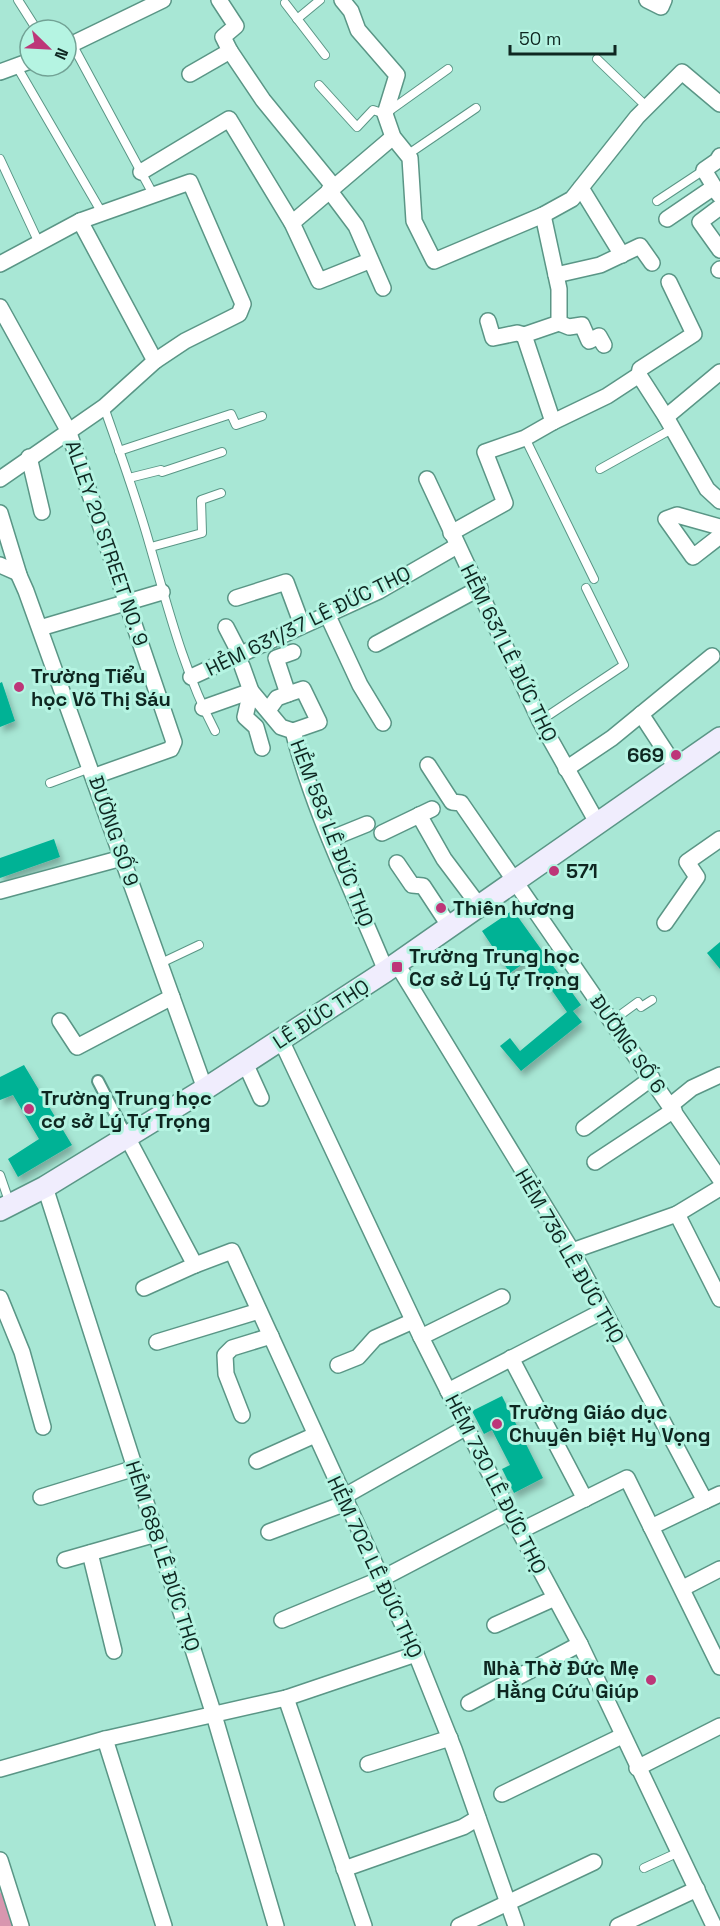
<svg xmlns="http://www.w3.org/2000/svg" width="720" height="1926" font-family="'Space Grotesk',sans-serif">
<defs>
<filter id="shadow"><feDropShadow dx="3" dy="5.5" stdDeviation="3" flood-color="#0004"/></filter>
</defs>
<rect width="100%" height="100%" fill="#a8e7d5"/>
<path fill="#d896af" d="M0 1892 5 1897 14 1926H0Z"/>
<g fill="#02b295" filter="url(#shadow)">
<path d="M2 682 15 721 0 727V683Z"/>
<path d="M54 839 60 857 0 878V858Z"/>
<path d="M513 910 581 1005 573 1011 582 1022 521 1071 500 1046 510 1038 520 1051 567 1012 530 959 510 973 482 931Z"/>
<path d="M720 942V969L707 953Z"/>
<path d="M24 1065 72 1145 18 1177 8 1159 39 1139 13 1095 0 1100V1077Z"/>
<path d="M502 1396 543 1478 514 1493 502 1469 510 1465 492 1430 484 1434 472 1411Z"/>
</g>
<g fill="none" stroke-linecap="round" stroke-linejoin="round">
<defs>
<g id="service">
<path d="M18 0 37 30"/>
<path d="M285 3 325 55"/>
<path d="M297 19 320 0"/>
<path d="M72 44 153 194"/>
<path d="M597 59 647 107"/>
<path d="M16 65 102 213"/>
<path d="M319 85 357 127 373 110 385 114 448 69"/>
<path d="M407 155 476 108"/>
<path d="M0 159 39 243"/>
<path d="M657 201 704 170"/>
<path d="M104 407C120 453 137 499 150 546 168 608 184 672 215 731"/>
<path d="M525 438 594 579"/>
<path d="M119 451 231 414 236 425 262 416"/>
<path d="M600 469 672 429"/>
<path d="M129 478 161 470 162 472 222 452"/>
<path d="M151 547 202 533 201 500 221 493"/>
<path d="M540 721 624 665 586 588"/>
<path d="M50 783 90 768"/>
<path d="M161 963 199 945"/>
<path d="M612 1021 638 1002 641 1007 652 1000"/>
<path d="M0 1175 10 1204"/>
<path d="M644 1868 679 1852"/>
</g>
<path id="pedestrian" d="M98 1081 127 1137"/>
<g id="minor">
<path d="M342 0 351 11 358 30 397 75 385 114 393 137 410 158 414 221 434 261 543 215 572 199 637 117 682 72 720 104"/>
<path d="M647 0 661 7 664 0"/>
<path d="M66 47 163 0"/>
<path d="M230 51 263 100 334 187"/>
<path d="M0 72 30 61"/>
<path d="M190 74 230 51 223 37 236 26 219 0"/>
<path d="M141 172 229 119 292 223 319 281 369 261"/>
<path d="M581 188 622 255"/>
<path d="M329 190 356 226 383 288"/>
<path d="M719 195 704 170 717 161 720 156"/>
<path d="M720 207 700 222 720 250"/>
<path d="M543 215 559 289V323L524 335 553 422 607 396 639 375 666 417 707 489 720 501"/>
<path d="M667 219 714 187"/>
<path d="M80 221 155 361"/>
<path d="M292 223 393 137"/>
<path d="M0 264 80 221 190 182 243 304 239 314 185 341 155 361 104 407 0 479"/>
<path d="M719 270 720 269"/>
<path d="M556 275 600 265 640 246 652 263"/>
<path d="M0 307 68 430 174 742 171 749 95 776"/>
<path d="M488 321 493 338 517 333 524 335"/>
<path d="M559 323 569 327 582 325 589 341 599 336 604 345"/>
<path d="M639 375 640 369 694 334 669 282"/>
<path d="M666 417 720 372"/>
<path d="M29 457 42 512"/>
<path d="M427 479 540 721 598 824"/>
<path d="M0 513 19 575"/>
<path d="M720 527 677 515 666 519 693 557 720 536"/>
<path d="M451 533 505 503 485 452 525 438 553 422"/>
<path d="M0 565 18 573 26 591 205 1089"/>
<path d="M236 598 286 582 302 625"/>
<path d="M327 614 360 685 383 723"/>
<path d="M226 627 240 654"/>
<path d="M40 628 162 592"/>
<path d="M376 644 480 588"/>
<path d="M242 666 251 691 245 717 256 727 262 748"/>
<path d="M191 677 379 591 457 546"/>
<path d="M288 694 303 689 319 722 293 731"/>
<path d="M203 708 251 691 281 727 293 731C314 814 354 893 386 971"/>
<path d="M269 709 277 698 288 694 276 658 293 652"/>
<path d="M641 714 677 769"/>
<path d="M428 765 452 802 461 803 720 1179"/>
<path d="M566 769 612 738 712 656"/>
<path d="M419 815 444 859 480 907"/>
<path d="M382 833 432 809"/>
<path d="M330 839 367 824"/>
<path d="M397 863 412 885 423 886 450 927"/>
<path d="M0 891 122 858"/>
<path d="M665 923 697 877 687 862 720 839"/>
<path d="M397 964 572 1251 705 1501 651 1527"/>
<path d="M60 1021 77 1047 172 997"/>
<path d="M281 1040 421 1337 509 1512 580 1644 714 1926"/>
<path d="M245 1063 261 1098"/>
<path d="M671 1105 692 1088 720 1075"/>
<path d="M584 1128 652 1078"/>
<path d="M127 1137 195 1265 232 1251 416 1654 454 1749 516 1926"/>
<path d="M595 1162 674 1110"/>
<path d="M45 1187 214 1715 276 1926"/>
<path d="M677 1214 720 1299"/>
<path d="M572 1251 677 1214 720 1188"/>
<path d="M144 1288 195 1265"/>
<path d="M0 1298 22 1352 43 1427"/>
<path d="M421 1337 502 1297"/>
<path d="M157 1342 259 1311"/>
<path d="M511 1358 585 1499"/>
<path d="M338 1365 358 1357 375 1338 413 1321"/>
<path d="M448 1391 603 1311"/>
<path d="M242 1415 226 1374 225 1355 232 1348 271 1336"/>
<path d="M257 1461 315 1435"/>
<path d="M41 1497 135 1468"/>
<path d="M343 1497 465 1428"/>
<path d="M705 1501 720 1494"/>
<path d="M520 1531 627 1478 720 1667"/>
<path d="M269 1532 346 1503"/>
<path d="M90 1553 114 1651"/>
<path d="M65 1560 156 1534"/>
<path d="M683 1588 720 1569"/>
<path d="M282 1620 381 1579 509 1512"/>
<path d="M495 1625 555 1598"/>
<path d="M286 1698 364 1926"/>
<path d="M469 1703 580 1644"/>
<path d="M105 1739 164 1926"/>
<path d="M368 1764 450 1738"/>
<path d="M637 1768 720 1726"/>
<path d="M0 1769 105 1739 286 1698 416 1654"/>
<path d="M502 1794 622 1736"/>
<path d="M0 1860 21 1926"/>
<path d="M344 1869 463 1827 478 1818"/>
<path d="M459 1926 594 1862"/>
<path d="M618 1926 697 1889"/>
</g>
<path id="secondary" d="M0 1210 45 1187 205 1089 386 971 720 738"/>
</defs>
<use href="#service" stroke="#5a9686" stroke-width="10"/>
<use href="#pedestrian" stroke="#5a9686" stroke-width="14"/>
<use href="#minor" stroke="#5a9686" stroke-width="18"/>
<use href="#secondary" stroke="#5a9686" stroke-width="24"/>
<use href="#service" stroke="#fff" stroke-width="8"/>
<use href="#pedestrian" stroke="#fff" stroke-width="10"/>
<use href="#minor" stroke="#fff" stroke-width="15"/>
<use href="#secondary" stroke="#f0edfd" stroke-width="21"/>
</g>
<g fill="#bd3678" stroke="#b5f4e2" stroke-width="2">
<circle cx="19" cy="687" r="6"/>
<circle cx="676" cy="755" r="6"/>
<circle cx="554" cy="871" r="6"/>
<circle cx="441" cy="908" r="6"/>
<rect x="391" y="961" width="12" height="12" rx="3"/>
<circle cx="29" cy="1109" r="6"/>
<circle cx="497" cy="1424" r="6"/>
<circle cx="651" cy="1680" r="6"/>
</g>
<g text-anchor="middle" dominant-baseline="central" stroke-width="6" stroke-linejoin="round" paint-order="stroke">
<g font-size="20" fill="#0e2721" stroke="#b5f4e2">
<text transform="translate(107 543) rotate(71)">ALLEY 20 STREET NO. 9</text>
<text transform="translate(308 621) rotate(-26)">HẺM 631/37 LÊ ĐỨC THỌ</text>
<text transform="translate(509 653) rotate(64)">HẺM 631 LÊ ĐỨC THỌ</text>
<text transform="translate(114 831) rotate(71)">ĐƯỜNG SỐ 9</text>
<text transform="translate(332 833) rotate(69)">HẺM 583 LÊ ĐỨC THỌ</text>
<text transform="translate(321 1014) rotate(-33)">LÊ ĐỨC THỌ</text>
<text transform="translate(628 1044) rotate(55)">ĐƯỜNG SỐ 6</text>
<text transform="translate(570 1256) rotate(60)">HẺM 736 LÊ ĐỨC THỌ</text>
<text transform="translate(496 1484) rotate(63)">HẺM 730 LÊ ĐỨC THỌ</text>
<text transform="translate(163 1556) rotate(72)">HẺM 688 LÊ ĐỨC THỌ</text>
<text transform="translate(375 1567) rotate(65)">HẺM 702 LÊ ĐỨC THỌ</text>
</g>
<g font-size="20" font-weight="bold" fill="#0e2721" stroke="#b5f4e2" text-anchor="start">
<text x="31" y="676">Trường Tiểu<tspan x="31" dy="23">học Võ Thị Sáu</tspan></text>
<text x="664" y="755" text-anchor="end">669</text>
<text x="566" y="871">571</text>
<text x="453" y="908">Thiên hương</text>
<text x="409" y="956">Trường Trung học<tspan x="409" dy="23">Cơ sở Lý Tự Trọng</tspan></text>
<text x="41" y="1098">Trường Trung học<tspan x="41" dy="23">cơ sở Lý Tự Trọng</tspan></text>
<text x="509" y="1412">Trường Giáo dục<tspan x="509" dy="23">Chuyên biệt Hy Vọng</tspan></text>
<text x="639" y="1668" text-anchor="end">Nhà Thờ Đức Mẹ<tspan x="639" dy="23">Hằng Cứu Giúp</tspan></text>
</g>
</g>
<g transform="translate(48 48) rotate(114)"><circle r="28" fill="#b5f4e2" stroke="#72a295" stroke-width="1.5"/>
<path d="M0-4.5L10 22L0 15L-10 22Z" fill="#bd3678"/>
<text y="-9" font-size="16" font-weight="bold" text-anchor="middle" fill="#0e2721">N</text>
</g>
<path d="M510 45v9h105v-9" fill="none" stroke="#0e2721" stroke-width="3"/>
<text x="519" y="45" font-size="18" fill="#0e2721" stroke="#b5f4e2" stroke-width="4.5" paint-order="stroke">50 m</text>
</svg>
